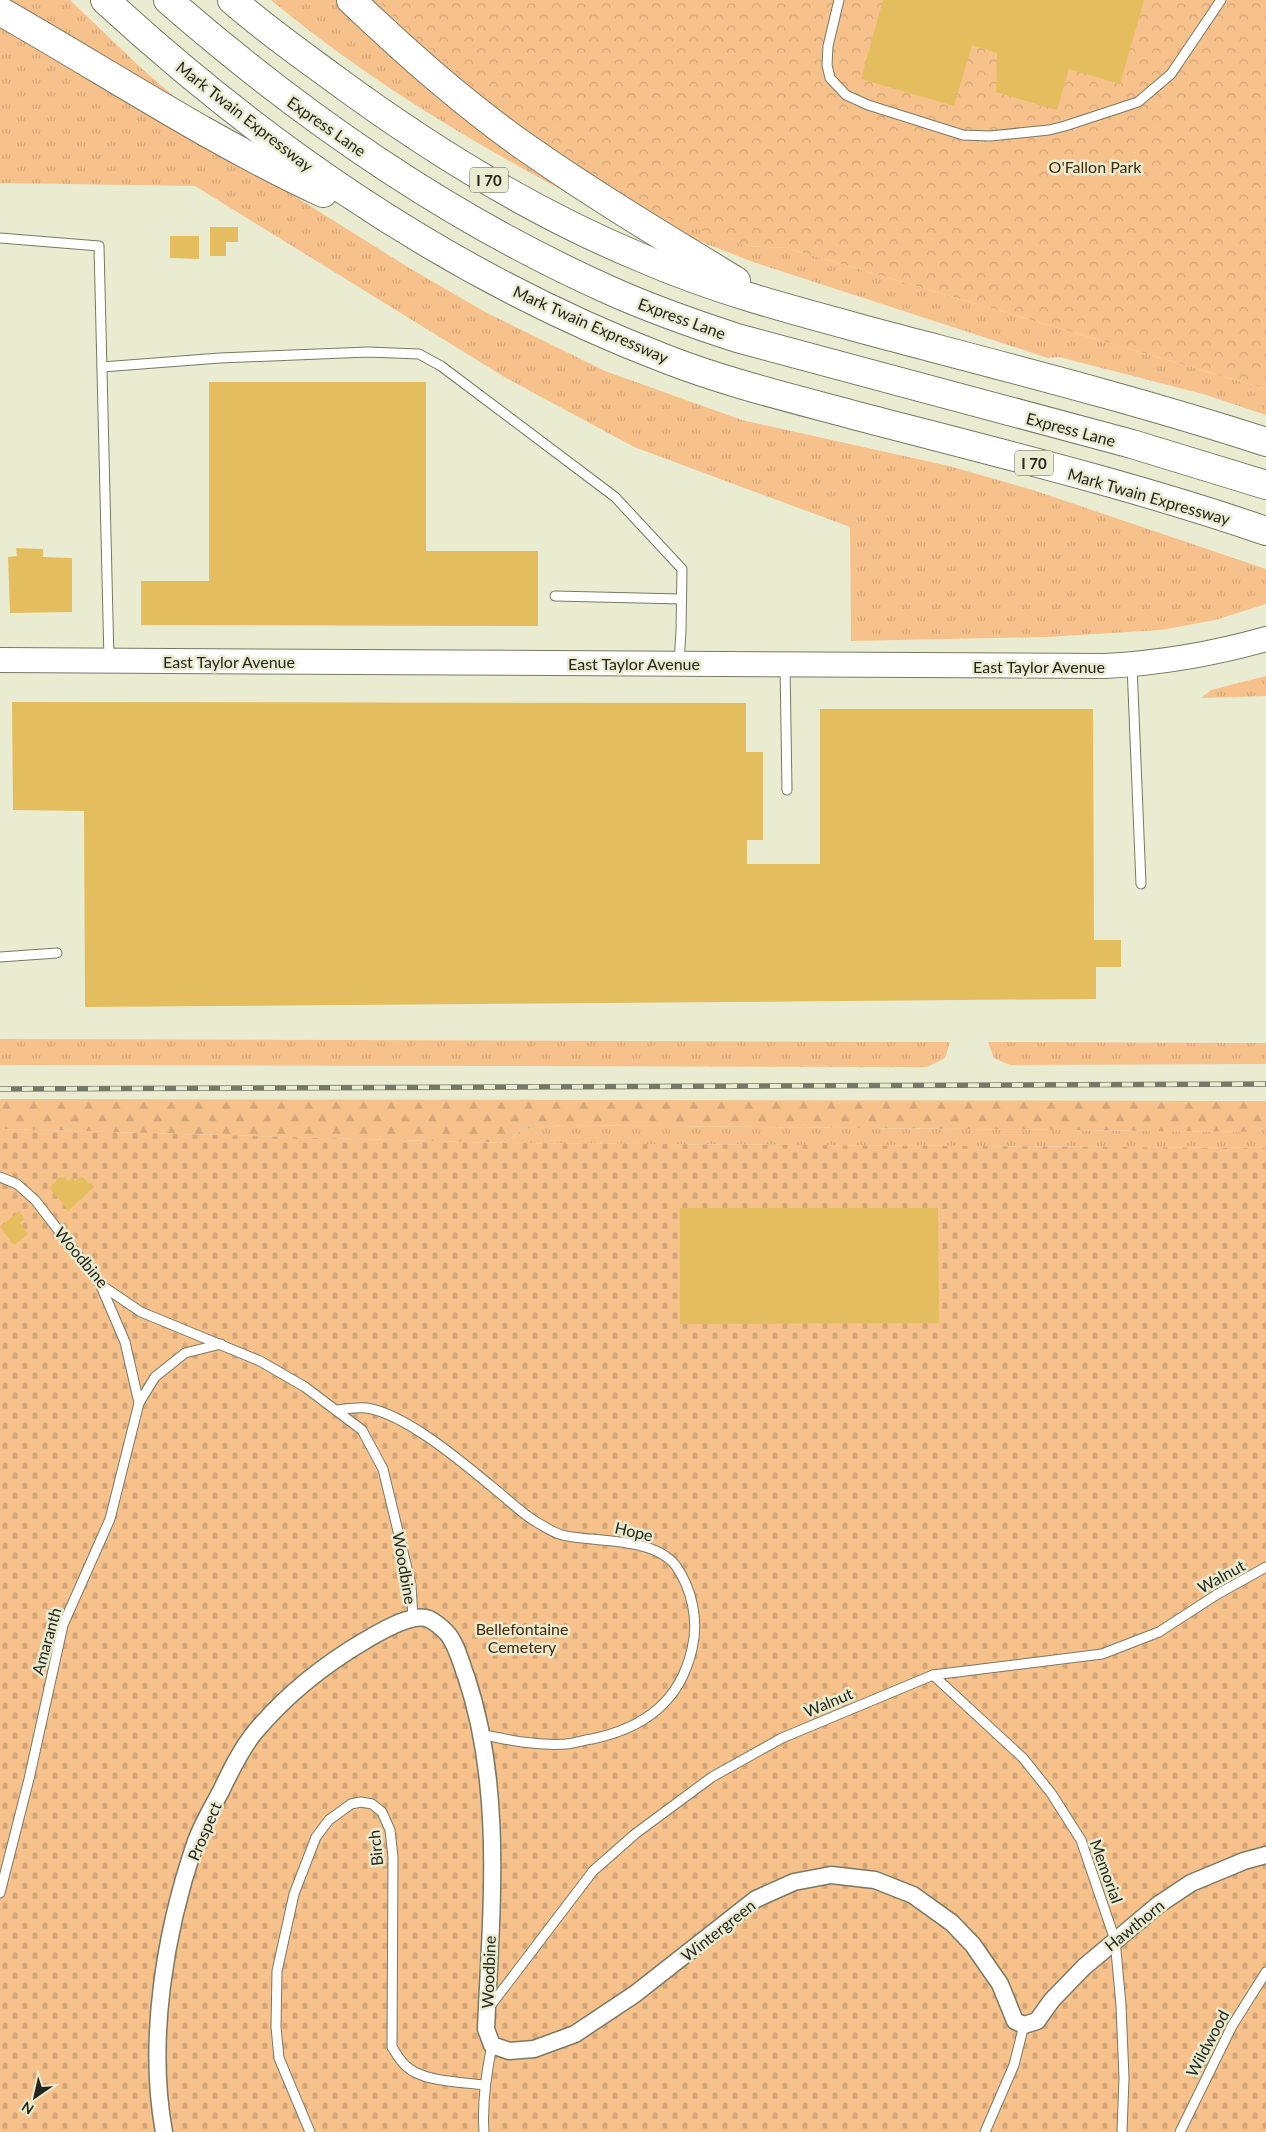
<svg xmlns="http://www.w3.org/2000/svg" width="1266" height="2132" font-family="Lato,sans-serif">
<defs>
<pattern id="grass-tufts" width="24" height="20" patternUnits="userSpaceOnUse" patternTransform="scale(1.25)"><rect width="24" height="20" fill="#f7c18c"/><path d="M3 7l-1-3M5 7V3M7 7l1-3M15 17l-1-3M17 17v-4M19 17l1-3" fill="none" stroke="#d4a678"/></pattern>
<pattern id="forest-firs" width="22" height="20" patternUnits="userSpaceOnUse" patternTransform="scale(1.25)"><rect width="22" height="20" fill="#f7c18c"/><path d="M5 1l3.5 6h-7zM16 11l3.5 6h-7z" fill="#d4a678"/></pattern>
<pattern id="cemetery-stones" width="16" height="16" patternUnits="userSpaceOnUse" patternTransform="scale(1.25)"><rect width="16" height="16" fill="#f7c18c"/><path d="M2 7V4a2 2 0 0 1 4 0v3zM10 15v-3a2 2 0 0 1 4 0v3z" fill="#d4a678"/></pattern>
<pattern id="park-crowns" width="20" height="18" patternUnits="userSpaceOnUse" patternTransform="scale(1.25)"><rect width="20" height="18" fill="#f7c18c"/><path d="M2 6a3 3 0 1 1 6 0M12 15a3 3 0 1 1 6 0" fill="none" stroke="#d4a678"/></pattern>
</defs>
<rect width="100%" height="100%" fill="#eaecd2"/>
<g fill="url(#grass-tufts)">
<path d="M3 0H70L141 68 199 118Z"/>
<path d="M271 0H340L596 208C481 148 371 83 271 0Z"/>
<path d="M363 0H378L399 23 744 246 787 248 1266 389V415L1203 394 1059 357 1048 358 753 262 694 239 649 215 540 147Z"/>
<path d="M0 24 275 184 411 269 487 313 605 371 742 420 949 466 1033 490 1266 569V604L1215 620 1161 630 1047 637 851 641 850 527 634 447 506 378 195 186 0 183Z"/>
<path d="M1266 676V696L1201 698 1211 690Z"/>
<path d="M0 1039 950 1042 945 1058 927 1067 0 1065Z"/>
<path d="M988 1042 1266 1043V1064L1010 1065 994 1058Z"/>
<path d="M566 1125 1253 1132 1266 1127V1148L505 1143 523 1129Z"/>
</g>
<path fill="url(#forest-firs)" d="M0 1099 1266 1101V1127L1253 1132 566 1125 523 1129 505 1143 0 1129Z"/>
<path fill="url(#cemetery-stones)" d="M0 1129 505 1143 1266 1148V2132H0Z"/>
<path fill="url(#park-crowns)" d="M378 0H1266V389L787 248 745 246 662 216 526 132 399 23Z"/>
<g fill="#e4be5e">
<path d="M883 0H1144L1120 84 1069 69 1057 110 996 92 997 53 972 45 954 106 861 79Z"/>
<path d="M210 227H238V242H226V256H210Z"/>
<path d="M170 236H199V259L170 258Z"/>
<path d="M209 382H426V551H538V626L141 625V581H209Z"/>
<path d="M16 548 43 549V557L72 558V612L10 613 8 557 17 556Z"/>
<path d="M12 702 746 703V752H763V840H747V864H820V709H1093L1094 940H1121V967H1096V999L85 1007 84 811 13 810Z"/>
<path d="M82 1176 89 1184 91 1182 94 1187 68 1211 50 1188 58 1178 65 1177 68 1181 72 1177 75 1181Z"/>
<path d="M680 1208H938L939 1323 680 1324Z"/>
<path d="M19 1211 24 1219 20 1223 28 1234 14 1245 0 1227Z"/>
</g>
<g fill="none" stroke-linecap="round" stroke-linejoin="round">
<defs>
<g id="lane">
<path d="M839 0 828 46 827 65 830 78 846 95 868 105 963 135 990 136 1049 130 1065 126 1138 102 1171 74 1221 0"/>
<path d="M0 238 99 246 109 660"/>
<path d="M102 367 220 358 368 352 419 354 441 366 615 497 682 569 681 631 679 663"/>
<path d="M555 596 681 599"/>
<path d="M785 665 787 790"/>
<path d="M1132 665 1141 884"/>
<path d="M0 957 57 953"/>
<path d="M0 1177 17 1184 35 1200 101 1285 141 1312 260 1361 305 1387 362 1430 383 1469 411 1585 413 1618"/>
<path d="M139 1403 155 1377 185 1353 221 1344"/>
<path d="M337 1410C346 1409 357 1407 367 1408 409 1415 469 1468 502 1495 514 1505 525 1516 538 1523 545 1527 554 1533 562 1535 594 1543 653 1536 676 1566 692 1589 699 1621 692 1649 680 1702 644 1728 592 1739 584 1740 575 1743 566 1744 537 1746 508 1740 480 1734"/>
<path d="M933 1675 1023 1758 1051 1793 1081 1840 1115 1940 1121 2005 1124 2078 1122 2132"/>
<path d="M0 1893 29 1779 63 1625 110 1519 139 1403 125 1342 101 1286"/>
<path d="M488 2009 593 1871 635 1834 712 1777 782 1738 933 1675 1102 1654 1159 1632 1216 1595 1266 1567"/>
<path d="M310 2132 279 2058 276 2027 277 1971 294 1894 316 1837 329 1820 351 1804 361 1802 372 1804 382 1812 390 1830 393 1857 392 2047C396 2053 400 2061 406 2066 422 2082 462 2082 484 2085"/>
<path d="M484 2132C482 2102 486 2075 492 2045"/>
<path d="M985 2132 1014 2065 1024 2025"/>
<path d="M1180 2132 1232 2026 1266 1972"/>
</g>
<path id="street" d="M164 2132C147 2040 165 1932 195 1844 201 1826 212 1808 221 1791 230 1772 241 1749 255 1732 286 1695 325 1664 366 1640 380 1632 412 1612 429 1619 435 1622 442 1628 446 1632 456 1642 461 1663 466 1676 504 1789 491 1912 486 2029L492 2045 509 2051 534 2049 575 2034 635 1994 756 1899 794 1882 831 1875 875 1880 913 1895 952 1923 973 1945 1000 1984 1015 2021 1024 2025 1037 2021 1052 2000 1084 1967 1158 1905 1191 1883 1244 1861 1266 1855"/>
<path id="secondary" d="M0 660 1105 666C1160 663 1213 654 1266 639"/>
<g id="highway">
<path d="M105 0C269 151 457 279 666 359 730 384 799 400 865 418 999 453 1135 486 1266 531"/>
<path d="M168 0C301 116 448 218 609 290 651 309 694 324 737 338L1132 444 1266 485"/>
<path d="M232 0C264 28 298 52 332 77 428 148 531 212 642 258 722 293 808 314 892 337 1017 370 1143 402 1266 442"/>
<path d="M351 0C408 54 466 106 531 151 597 197 667 239 736 281"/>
<path d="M0 11C107 72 211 141 323 193"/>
</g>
</defs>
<use href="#lane" stroke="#787962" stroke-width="11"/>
<use href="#street" stroke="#787962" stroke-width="19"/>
<use href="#secondary" stroke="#787962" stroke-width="26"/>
<use href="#highway" stroke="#787962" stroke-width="30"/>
<use href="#lane" stroke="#fff" stroke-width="9"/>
<use href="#street" stroke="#fff" stroke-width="16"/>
<use href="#secondary" stroke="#fff" stroke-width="24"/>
<use href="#highway" stroke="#fff" stroke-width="28"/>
<defs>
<path id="rail" d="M0 1089 1266 1084"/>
</defs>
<use href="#rail" stroke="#767867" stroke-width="5.5"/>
<use href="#rail" stroke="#eaecd2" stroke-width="4" stroke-dasharray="11" stroke-linecap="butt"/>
</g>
<g text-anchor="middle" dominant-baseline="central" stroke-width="5" stroke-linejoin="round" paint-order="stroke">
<g fill="#eaecd2" stroke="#5f6152" stroke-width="1">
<rect x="470" y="167.5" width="38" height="25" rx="4"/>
<rect x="1015" y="450.5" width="38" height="25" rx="4"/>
</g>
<g font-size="15" font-weight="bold" fill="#24251b">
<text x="489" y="180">I 70</text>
<text x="1034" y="463">I 70</text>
</g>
<g font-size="16" fill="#24251b" stroke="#eaecd2">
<text transform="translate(245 116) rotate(38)">Mark Twain Expressway</text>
<text transform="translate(327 126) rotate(35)">Express Lane</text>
<text transform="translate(682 318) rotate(20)">Express Lane</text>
<text transform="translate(591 324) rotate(24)">Mark Twain Expressway</text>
<text transform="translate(1071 429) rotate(15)">Express Lane</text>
<text transform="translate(1149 496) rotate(16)">Mark Twain Expressway</text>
<text x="229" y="661">East Taylor Avenue</text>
<text x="634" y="663">East Taylor Avenue</text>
<text x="1039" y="666">East Taylor Avenue</text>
<text transform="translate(82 1257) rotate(50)">Woodbine</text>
<text transform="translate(634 1531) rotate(13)">Hope</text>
<text transform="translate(405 1568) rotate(80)">Woodbine</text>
<text transform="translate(1221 1576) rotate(-29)">Walnut</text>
<text transform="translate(46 1641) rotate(-74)">Amaranth</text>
<text transform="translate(828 1702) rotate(-23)">Walnut</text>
<text transform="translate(204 1831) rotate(-67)">Prospect</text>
<text transform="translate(375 1848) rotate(-96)">Birch</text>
<text transform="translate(1107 1871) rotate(70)">Memorial</text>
<text transform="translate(1134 1925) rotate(-39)">Hawthorn</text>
<text transform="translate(718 1930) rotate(-38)">Wintergreen</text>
<text transform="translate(488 1972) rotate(-88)">Woodbine</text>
<text transform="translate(1207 2043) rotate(-62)">Wildwood</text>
</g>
<g font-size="16" fill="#442807" stroke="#eaecd2">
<text x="1095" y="166">O'Fallon Park</text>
<text x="522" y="1628">Bellefontaine<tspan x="522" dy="18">Cemetery</tspan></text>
</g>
</g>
<g transform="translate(35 2097) rotate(214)" stroke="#eaecd2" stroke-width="4" paint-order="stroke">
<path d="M0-4L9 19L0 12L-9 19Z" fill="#24251b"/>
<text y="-8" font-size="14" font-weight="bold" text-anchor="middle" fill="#24251b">N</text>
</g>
</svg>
